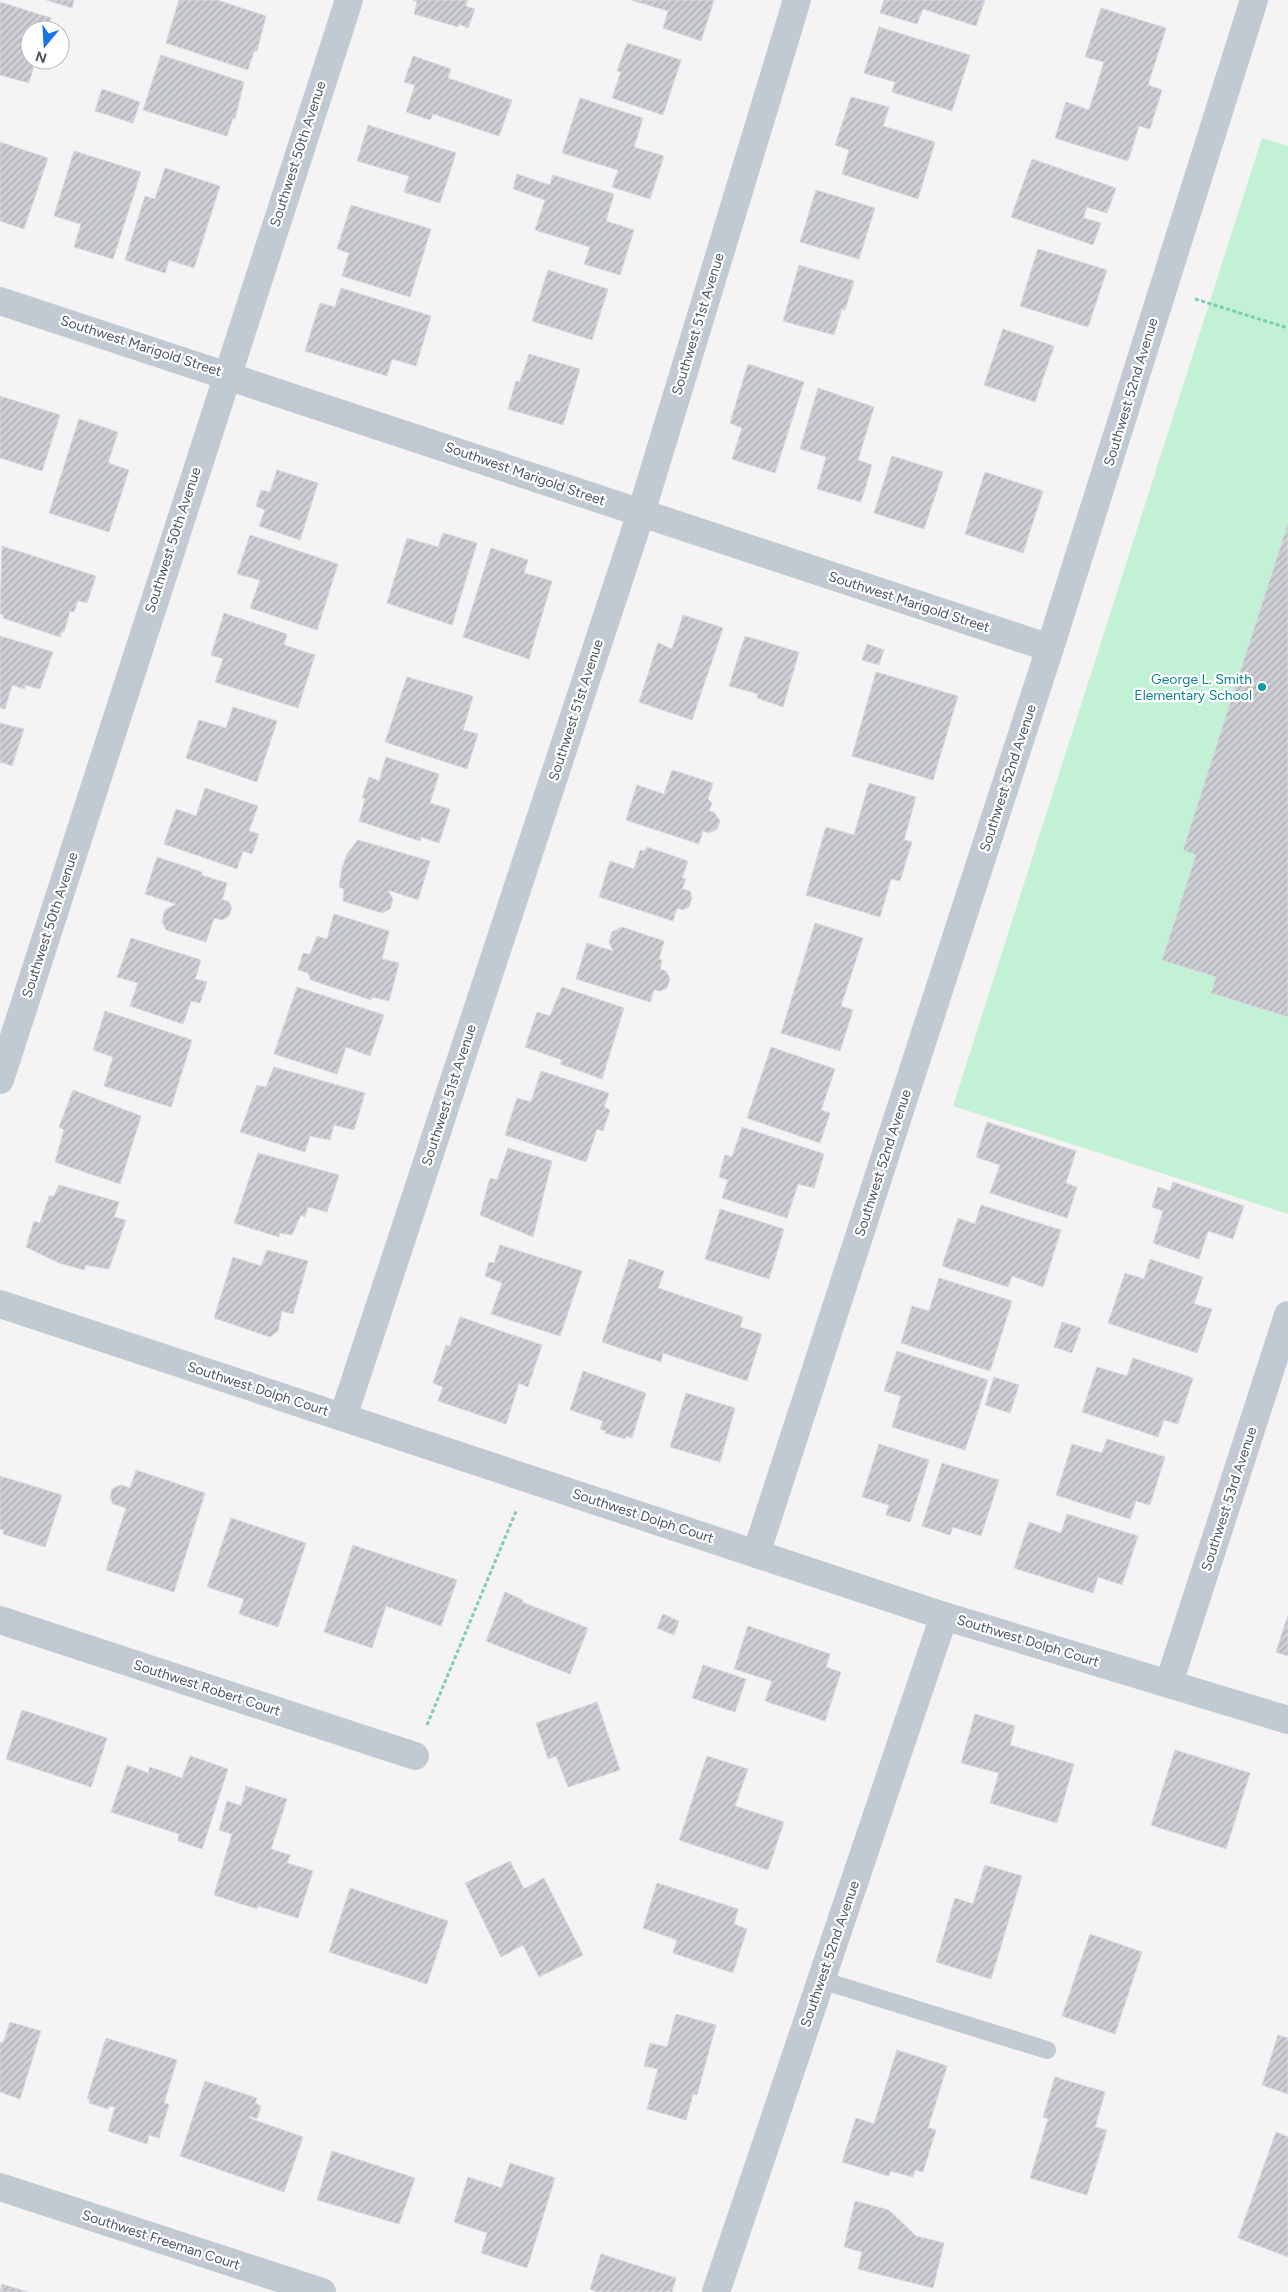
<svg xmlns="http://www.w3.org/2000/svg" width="1288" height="2292" font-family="Figtree,sans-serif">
<defs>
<pattern id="building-hatch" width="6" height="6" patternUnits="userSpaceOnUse" patternTransform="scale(1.25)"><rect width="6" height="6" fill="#cdcfd5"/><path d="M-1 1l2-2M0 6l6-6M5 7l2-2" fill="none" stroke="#a8abb0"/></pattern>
</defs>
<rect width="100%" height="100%" fill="#f5f3f3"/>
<path fill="#c3f1d5" d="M1262 138 1288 146V1214L953 1106Z"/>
<g fill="url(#building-hatch)" stroke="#d7d9de">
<path d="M46 0H74L72 8Z"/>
<path d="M179 0H217L266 16 257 51H254L248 70 166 43Z"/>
<path d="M412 0H468L466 6 475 9 468 28 459 24 458 27 414 14 417 2Z"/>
<path d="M631 0H714L701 41 663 28 668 11Z"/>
<path d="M884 0H985L976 26 923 9 917 24 880 13Z"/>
<path d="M0 2 51 18 47 30H30V60H51L48 69 34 66 29 83 0 75Z"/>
<path d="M1101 8 1166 28 1148 85 1162 90 1150 129 1139 126 1128 161 1055 138 1066 102 1089 110 1104 62 1085 57Z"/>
<path d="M879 27 970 55 952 111 892 92 895 82 864 73Z"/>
<path d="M627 43 681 60 663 115 612 98 621 72 617 71Z"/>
<path d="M161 55 244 82 235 119 233 118 227 136 143 110Z"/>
<path d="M413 56 451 69 448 78 512 100 499 136 433 114 430 120 406 112 415 85 404 82Z"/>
<path d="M102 89 140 102 133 123 95 111Z"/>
<path d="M851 97 889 107 883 126 935 142 918 199 842 174 849 150 835 145Z"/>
<path d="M580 98 643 118 634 147 664 156 650 199 612 187 618 170 562 153Z"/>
<path d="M368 125 456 153 440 203 404 192 409 176 357 161Z"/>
<path d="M0 142 48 158 24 229 0 221Z"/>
<path d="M74 151 141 172 113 259 74 247 81 224 54 216Z"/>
<path d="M1032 159 1116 188 1107 213 1087 207 1083 218 1101 223 1093 245 1011 217Z"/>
<path d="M165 168 220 186 194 268 169 260 165 273 125 260 145 196 155 199Z"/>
<path d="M517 174 550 185 553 175 614 194 606 221 634 230 620 275 584 264 590 247 535 230 545 200 513 189Z"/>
<path d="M816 190 875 208 859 259 800 242Z"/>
<path d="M351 205 431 229 410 297 342 276 349 253 337 249Z"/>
<path d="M1038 249 1107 270 1088 327 1020 306Z"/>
<path d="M799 265 854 281 845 310 842 309 834 335 783 321Z"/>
<path d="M548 270 608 289 592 340 532 321Z"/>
<path d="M341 288 431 316 416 366 392 359 387 376 305 351 320 303 335 307Z"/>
<path d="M1003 329 1054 346 1035 402 984 385Z"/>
<path d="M529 354 580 369 563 425 508 409 516 381 520 382Z"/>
<path d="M748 364 804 382 775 473 732 459 742 428 730 423Z"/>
<path d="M818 388 874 407 858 460 872 465 861 502 817 489 826 457 800 449Z"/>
<path d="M0 396 60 415 42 471 0 458Z"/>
<path d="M79 419 118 432 108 463 129 470 109 532 49 513Z"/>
<path d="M892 456 943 472 924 529 874 513Z"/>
<path d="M277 470 318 483 300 540 259 526 265 510 256 506 261 490 270 492Z"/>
<path d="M985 472 1043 491 1023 553 965 534Z"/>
<path d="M1288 523V1017L1211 993 1216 977 1162 960 1196 855 1183 850Z"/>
<path d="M443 533 477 543 452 625 387 603 407 538 438 547Z"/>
<path d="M250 535 338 564 317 630 250 608 260 580 237 574Z"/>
<path d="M2 546 96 576 87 603 78 601 74 612 70 611 64 632 62 631 60 637 3 618 4 615 0 614Z"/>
<path d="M491 548 528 560 524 573 552 581 529 659 463 637Z"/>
<path d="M224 613 287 634 284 645 315 655 298 708 215 682 223 659 211 655Z"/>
<path d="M683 615 723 628 692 720 639 702 658 643 672 649Z"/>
<path d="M0 636 53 652 40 689 25 685V689L12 685 5 709 0 708Z"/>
<path d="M745 636 799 652 783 707 757 698 758 694 729 686Z"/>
<path d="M867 644 884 650 879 665 862 660Z"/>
<path d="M876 672 958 696 933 780 852 756Z"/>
<path d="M407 677 473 696 463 730 478 734 467 769 385 742Z"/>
<path d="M233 707 277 721 257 782 186 758 199 720 226 728Z"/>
<path d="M0 723 24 729 12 766 1 762 0 764Z"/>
<path d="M386 757 439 774 430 803 450 809 439 843 421 837 420 841 359 821 365 799 362 798 369 777 379 781Z"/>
<path d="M672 770 713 783 708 799 712 803 709 811 714 812 720 821 717 829 709 833 703 831 699 844 626 820 637 785 664 794Z"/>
<path d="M869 783 916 797 904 840 912 842 900 881 891 879 880 917 806 895 826 827 854 835Z"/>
<path d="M205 788 258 806 249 831 259 834 252 854 243 851 237 869 164 844 176 809 196 816Z"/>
<path d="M358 840 430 861 418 900 388 890 393 900 390 909 382 913 343 901 344 889 339 887 342 868 347 854Z"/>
<path d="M647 847 688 861 682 878 686 879 682 889 690 891 692 897 689 907 683 910 677 908 673 921 599 897 610 861 634 869 640 850 645 851Z"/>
<path d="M157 857 202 872 201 875 227 883 222 900 228 901 232 907 229 916 222 920 214 918 206 942 166 930 162 921 165 910 176 904 145 894Z"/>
<path d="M334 914 389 931 382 959 399 963 389 1001 372 997 371 1000 311 980 308 973 298 970 303 953 310 954 317 936 327 939Z"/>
<path d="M815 923 863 938 841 1006 853 1010 840 1051 781 1033Z"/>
<path d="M622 927 664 941 659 959 662 960 660 969 666 971 670 979 667 988 660 991 654 990 650 1002 576 979 587 943 613 951 609 942 612 932Z"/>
<path d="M131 938 201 960 195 979 207 982 200 1003 191 1001 183 1024 130 1006 138 983 117 977Z"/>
<path d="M297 987 384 1015 370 1056 346 1047 337 1074 274 1054Z"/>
<path d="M562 987 624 1008 602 1079 560 1064 562 1060 525 1047 537 1012 550 1016Z"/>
<path d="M105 1011 192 1040 171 1107 104 1086 113 1057 93 1050Z"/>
<path d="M771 1047 835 1069 821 1110 830 1113 820 1143 747 1118Z"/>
<path d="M274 1067 365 1093 354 1130 334 1125 330 1140 310 1136 305 1152 240 1132 257 1085 266 1087Z"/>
<path d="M541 1071 609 1093 604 1107 610 1110 603 1131 597 1129 586 1162 505 1135 517 1098 531 1102Z"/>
<path d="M73 1090 141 1116 120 1184 55 1162 64 1130 59 1127Z"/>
<path d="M987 1122 1076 1151 1066 1183 1077 1187 1067 1218 990 1193 1000 1165 976 1157Z"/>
<path d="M742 1127 824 1154 814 1188 798 1184 787 1218 722 1198 728 1180 719 1177 725 1155 732 1157Z"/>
<path d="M508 1148 552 1161 533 1237 480 1215 490 1178 497 1180Z"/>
<path d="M258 1153 339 1175 327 1212 308 1207 305 1217 301 1215 292 1235 280 1233 279 1237 234 1223Z"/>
<path d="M1173 1182 1244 1206 1233 1239 1208 1231 1199 1259 1153 1243 1163 1211 1152 1207 1158 1187 1170 1191Z"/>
<path d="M59 1185 119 1202 114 1217 126 1220 109 1269 85 1265V1270L59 1263 26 1247 34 1221 40 1223 49 1196H54Z"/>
<path d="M981 1205 1061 1230 1043 1287 1012 1276 1008 1287 942 1266 958 1218 975 1224Z"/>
<path d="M720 1209 784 1229 769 1279 705 1259Z"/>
<path d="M500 1245 582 1271 560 1336 491 1314 502 1283 485 1276 489 1262 494 1263Z"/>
<path d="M267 1250 308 1261 293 1314 282 1311 278 1331 270 1337 214 1318 233 1257 261 1266Z"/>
<path d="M629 1259 664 1271 658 1288 743 1317 740 1327 762 1334 747 1381 663 1353 661 1362 602 1342Z"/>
<path d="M1150 1259 1203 1277 1194 1304 1212 1309 1197 1353 1108 1323 1125 1273 1144 1279Z"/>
<path d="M939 1278 1012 1301 990 1371 901 1343 912 1306 929 1311Z"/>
<path d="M460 1317 542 1345 528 1387 519 1383 506 1424 438 1401 443 1387 433 1383 446 1345 450 1346Z"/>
<path d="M1062 1322 1081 1328 1072 1353 1054 1347Z"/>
<path d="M897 1351 988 1380 965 1450 892 1427 901 1396 884 1391Z"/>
<path d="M1133 1358 1193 1378 1178 1424 1164 1420 1158 1437 1082 1412 1097 1367 1127 1376Z"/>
<path d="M583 1371 646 1393 632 1438 626 1436 625 1439 605 1433 606 1431 600 1429 603 1421 570 1410Z"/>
<path d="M994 1377 1019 1385 1010 1413 985 1405Z"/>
<path d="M686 1393 735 1408 720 1462 670 1447Z"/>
<path d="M1107 1439 1165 1457 1150 1505 1136 1501 1130 1519 1056 1495 1072 1444 1102 1453Z"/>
<path d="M879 1444 929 1460 910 1522 886 1515 889 1505 862 1497Z"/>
<path d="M942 1463 999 1480 981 1536 953 1527 950 1535 922 1526Z"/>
<path d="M136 1470 205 1493 174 1592 106 1570 126 1508 113 1504 110 1497 112 1489 121 1485 130 1488Z"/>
<path d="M0 1476 62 1495 45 1547 3 1534 4 1530 0 1529Z"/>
<path d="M1067 1514 1138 1536 1122 1585 1098 1577 1093 1593 1014 1568 1029 1522 1061 1533Z"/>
<path d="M231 1518 306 1543 278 1627 239 1614 244 1599 207 1587Z"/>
<path d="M353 1545 457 1580 441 1626 386 1606 372 1648 324 1632Z"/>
<path d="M505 1592 523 1600 522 1602 588 1628 570 1674 486 1641Z"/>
<path d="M663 1614 679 1621 674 1635 657 1628Z"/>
<path d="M1288 1615V1656L1276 1652Z"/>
<path d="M748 1626 830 1654 826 1667 841 1672 825 1721 765 1701 772 1681 734 1669Z"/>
<path d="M703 1665 746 1679 735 1712 692 1698Z"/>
<path d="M597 1702 620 1770 568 1787 556 1756 548 1759 536 1723Z"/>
<path d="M22 1710 107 1738 91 1787 6 1759Z"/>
<path d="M975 1714 1015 1726 1010 1745 1074 1764 1057 1823 990 1803 999 1773 961 1763Z"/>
<path d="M1175 1750 1250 1773 1226 1849 1151 1825Z"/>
<path d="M190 1756 228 1769 202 1849 178 1841 179 1834 111 1812 127 1765 148 1773 150 1767 182 1778Z"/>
<path d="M707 1756 748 1769 735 1806 784 1822 768 1870 679 1840Z"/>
<path d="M246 1786 287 1799 271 1849 290 1855 287 1863 313 1871 298 1918 258 1906 257 1909 214 1895 232 1834 219 1830 227 1801 241 1806Z"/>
<path d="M510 1861 524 1889 544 1878 583 1955 539 1977 523 1945 501 1957 465 1883Z"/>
<path d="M985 1865 1022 1876 991 1979 936 1962 955 1898 973 1904Z"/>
<path d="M657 1883 738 1909 734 1924 747 1929 733 1973 673 1953 677 1940 643 1928Z"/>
<path d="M350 1888 448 1921 427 1984 329 1952Z"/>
<path d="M1090 1934 1142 1952 1115 2034 1062 2016Z"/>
<path d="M676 2014 716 2025 697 2095 693 2094 686 2120 647 2109 658 2069 644 2066 650 2043 667 2047Z"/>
<path d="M10 2022 41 2031 20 2099 0 2092V2042L3 2043Z"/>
<path d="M1278 2035 1288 2038V2094L1262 2085Z"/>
<path d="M106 2038 177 2060 164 2103 169 2104 159 2138 149 2135 147 2144 108 2131 115 2107 109 2106 108 2109 89 2103 90 2099H87Z"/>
<path d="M897 2050 947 2066 928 2128 936 2130 923 2172 915 2170 913 2177 890 2171 889 2176 842 2162 856 2118 874 2124Z"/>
<path d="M1055 2077 1105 2092 1095 2127 1107 2130 1087 2195 1030 2178 1048 2119 1043 2117Z"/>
<path d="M205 2081 257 2098 255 2103 261 2106 257 2119 250 2116 249 2118 303 2137 284 2192 180 2156Z"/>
<path d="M1276 2132 1288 2137V2257L1238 2238Z"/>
<path d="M332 2151 415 2178 399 2224 317 2200Z"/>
<path d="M510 2163 555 2178 527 2268 481 2253 487 2233 454 2222 468 2177 502 2188Z"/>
<path d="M855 2201 889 2210 916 2236 944 2243 933 2288 858 2269 862 2252 844 2247Z"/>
<path d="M601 2254 676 2278 672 2292H598L590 2289Z"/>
<path d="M2 2284 27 2292H0Z"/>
</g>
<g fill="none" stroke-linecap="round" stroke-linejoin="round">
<g stroke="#7ad0a6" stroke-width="3" stroke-dasharray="4 2.5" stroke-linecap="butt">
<path d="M1195 299 1288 328"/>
<path d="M427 1725 517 1509"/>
</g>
<path stroke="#c1cad2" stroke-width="18" d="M821 1980 1047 2050"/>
<g stroke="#c1cad2" stroke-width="28">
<path d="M0 301 1050 648"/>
<path d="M0 1080 349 0"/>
<path d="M0 1304 944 1616 1288 1720"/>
<path d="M343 1417 641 513 797 0"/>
<path d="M756 1554 1050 648 1254 0"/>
<path d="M0 1620 415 1756"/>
<path d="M1169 1683 1288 1315"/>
<path d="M0 2187 322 2292"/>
<path d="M716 2292 944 1616"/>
</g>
</g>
<circle fill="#0f9aa8" stroke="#fff" stroke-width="2" cx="1262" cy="687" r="5"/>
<g text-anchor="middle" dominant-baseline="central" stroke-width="4.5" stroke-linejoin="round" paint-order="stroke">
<g font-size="14" fill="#4a5661" stroke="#fff">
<text transform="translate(298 154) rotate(-72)">Southwest 50th Avenue</text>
<text transform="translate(698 324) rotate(-73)">Southwest 51st Avenue</text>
<text transform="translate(141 346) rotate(18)">Southwest Marigold Street</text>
<text transform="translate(1131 392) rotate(-73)">Southwest 52nd Avenue</text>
<text transform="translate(525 474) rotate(19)">Southwest Marigold Street</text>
<text transform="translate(173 540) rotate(-72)">Southwest 50th Avenue</text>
<text transform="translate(909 602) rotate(18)">Southwest Marigold Street</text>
<text transform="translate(576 710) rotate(-72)">Southwest 51st Avenue</text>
<text transform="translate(1008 778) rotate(-72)">Southwest 52nd Avenue</text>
<text transform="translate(50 925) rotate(-72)">Southwest 50th Avenue</text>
<text transform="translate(449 1095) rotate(-72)">Southwest 51st Avenue</text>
<text transform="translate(883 1163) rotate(-72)">Southwest 52nd Avenue</text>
<text transform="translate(258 1389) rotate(18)">Southwest Dolph Court</text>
<text transform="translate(1229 1499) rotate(-72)">Southwest 53rd Avenue</text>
<text transform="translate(643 1516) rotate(18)">Southwest Dolph Court</text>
<text transform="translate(1028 1641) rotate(17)">Southwest Dolph Court</text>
<text transform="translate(207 1688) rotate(18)">Southwest Robert Court</text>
<text transform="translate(830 1954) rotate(-71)">Southwest 52nd Avenue</text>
<text transform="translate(161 2240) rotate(18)">Southwest Freeman Court</text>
</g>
<g font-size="14" fill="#0d838f" stroke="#fff" text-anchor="end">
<text x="1252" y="679">George L. Smith<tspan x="1252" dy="16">Elementary School</tspan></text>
</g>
</g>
<g transform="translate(45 45) rotate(198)"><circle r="24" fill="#ffffff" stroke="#b7bbc0"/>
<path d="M0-4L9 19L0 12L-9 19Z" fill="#1a73e8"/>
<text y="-8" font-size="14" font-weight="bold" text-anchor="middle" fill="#4a5661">N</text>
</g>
</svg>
